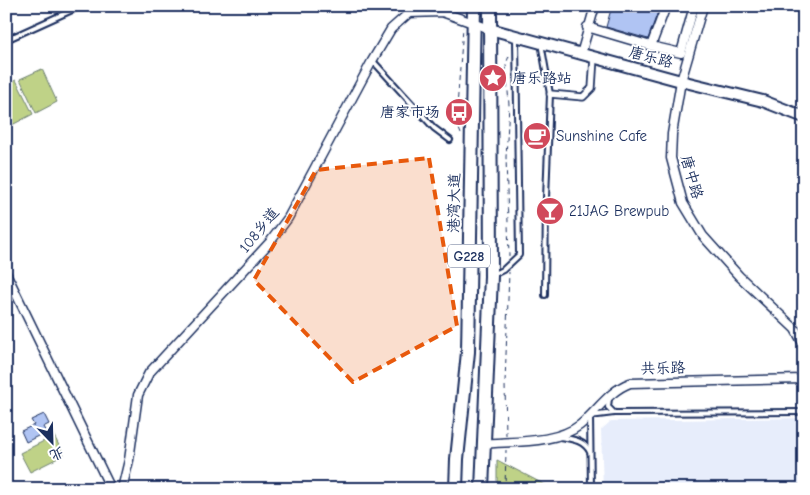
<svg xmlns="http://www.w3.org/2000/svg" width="810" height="495" font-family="'Comic Neue','LXGW WenKai TC',sans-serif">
<rect width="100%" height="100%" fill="#fff"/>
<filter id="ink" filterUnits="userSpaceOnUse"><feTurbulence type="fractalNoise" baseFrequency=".02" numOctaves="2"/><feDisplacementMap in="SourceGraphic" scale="10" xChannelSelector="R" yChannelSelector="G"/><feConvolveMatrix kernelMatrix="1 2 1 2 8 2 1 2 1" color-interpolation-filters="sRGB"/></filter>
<g filter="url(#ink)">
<path fill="#e7edfb" d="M804 418V489H603L601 430 611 421Z"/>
<g fill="#bfd287" stroke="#6d8072">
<path d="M42 69 57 102 36 113 20 79Z"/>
<path d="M16 80 33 114 12 125 6 113V85Z"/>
<path d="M54 436 64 455 30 472 20 453Z"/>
<path d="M497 460 553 489H497Z"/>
</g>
<g fill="#b0c4f3" stroke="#1b2f5e">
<path d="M612 6H660L648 39 606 27Z"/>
<path d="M44 414 49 424 43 427 46 432 26 442 21 431 34 425 31 420Z"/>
</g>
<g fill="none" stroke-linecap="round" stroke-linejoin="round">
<defs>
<g id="service">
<path d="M6 40 81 6"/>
<path d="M541 43 550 94 546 198 545 295"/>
<path d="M373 61 434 128 450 140"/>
<path d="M493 275 503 270 519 255 516 38"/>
<path d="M609 398 608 407 614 413"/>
<path d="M560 437C572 439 584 440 590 452"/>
<path d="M591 489 590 416 614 413 804 412"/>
<path d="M779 489 804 488"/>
</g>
<path id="pedestrian" d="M550 94 583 97 592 88 594 57"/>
<g id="minor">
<path d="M703 6 681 81 672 134 671 158 683 203 703 236 739 276 795 329 804 345"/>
<path d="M587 27 651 46 666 6"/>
<path d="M651 46 681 53 694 6"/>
<path d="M581 54 595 6"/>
<path d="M6 273 111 489"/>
<path d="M483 444C513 441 556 444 580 425 596 412 610 390 630 383L804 379"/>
<path d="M122 489 129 460 138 395 149 373 270 242 288 218 372 61 391 29 409 13 442 12 490 29"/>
</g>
<path id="tertiary" d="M490 29 681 81 763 101 804 117"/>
<g id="trunk">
<path d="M456 489 457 459 468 352 474 6"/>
<path d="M482 489 491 276 490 6"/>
</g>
</defs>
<use href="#service" stroke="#1b2f5e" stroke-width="8"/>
<use href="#pedestrian" stroke="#1b2f5e" stroke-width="9"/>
<use href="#minor" stroke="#1b2f5e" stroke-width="11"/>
<use href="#tertiary" stroke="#1b2f5e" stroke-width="14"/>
<use href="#trunk" stroke="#1b2f5e" stroke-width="16"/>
<g stroke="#1b2f5e" stroke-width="1" stroke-dasharray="5 4" stroke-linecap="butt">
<path d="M509 56 506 64 509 105 506 157 509 256"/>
<path d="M461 134 456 121 463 27"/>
<path d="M506 436 505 383 509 272"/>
<path d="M505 489 506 450"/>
</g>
<use href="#service" stroke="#fff" stroke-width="4"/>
<use href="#pedestrian" stroke="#fff" stroke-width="5.5"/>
<use href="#minor" stroke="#fff" stroke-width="8"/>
<use href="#tertiary" stroke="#fff" stroke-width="10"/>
<use href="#trunk" stroke="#fff" stroke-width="12"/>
</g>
</g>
<path fill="#e8590c" fill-opacity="0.2" stroke="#e8590c" stroke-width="4" stroke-dasharray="10 6" stroke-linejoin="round" d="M429 158 457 326 353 382 254 280 316 170Z"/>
<defs>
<symbol id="sight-disc" viewBox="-11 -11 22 22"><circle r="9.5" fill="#d1495b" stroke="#fff"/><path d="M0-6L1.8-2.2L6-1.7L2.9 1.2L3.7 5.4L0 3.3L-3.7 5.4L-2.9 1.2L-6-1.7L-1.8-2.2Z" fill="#fff"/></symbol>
<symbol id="bus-disc" viewBox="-11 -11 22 22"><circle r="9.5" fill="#d1495b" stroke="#fff"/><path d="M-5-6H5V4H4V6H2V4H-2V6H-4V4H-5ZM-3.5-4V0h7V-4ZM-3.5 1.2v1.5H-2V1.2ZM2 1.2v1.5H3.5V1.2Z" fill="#fff"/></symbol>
<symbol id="cafe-disc" viewBox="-11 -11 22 22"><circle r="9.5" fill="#d1495b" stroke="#fff"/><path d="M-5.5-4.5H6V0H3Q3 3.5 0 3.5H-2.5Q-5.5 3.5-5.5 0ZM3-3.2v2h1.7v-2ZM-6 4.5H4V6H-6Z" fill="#fff"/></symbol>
<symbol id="bar-disc" viewBox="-11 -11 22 22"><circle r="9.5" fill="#d1495b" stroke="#fff"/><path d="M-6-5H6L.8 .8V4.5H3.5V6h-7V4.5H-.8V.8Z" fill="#fff"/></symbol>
</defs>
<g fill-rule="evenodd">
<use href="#sight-disc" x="477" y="62" width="32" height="32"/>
<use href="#bus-disc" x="443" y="96" width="32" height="32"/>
<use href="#cafe-disc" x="521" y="120" width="32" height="32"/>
<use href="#bar-disc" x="534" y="195" width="32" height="32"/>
</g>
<g text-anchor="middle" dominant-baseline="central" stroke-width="4" stroke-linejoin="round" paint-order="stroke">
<rect fill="#fff" stroke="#5f6d8e" stroke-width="1" x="448" y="244.5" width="42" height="23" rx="4"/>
<g font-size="14" font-weight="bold" fill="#1b2f5e">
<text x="469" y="256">G228</text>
</g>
<g font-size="15" fill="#1b2f5e" stroke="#fff">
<text transform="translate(651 57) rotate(15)">唐乐路</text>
<text transform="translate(692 177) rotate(74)">唐中路</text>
<text transform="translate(454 203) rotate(-89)">港湾大道</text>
<text transform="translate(259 230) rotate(-51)">108乡道</text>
<text transform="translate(663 368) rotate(-1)">共乐路</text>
</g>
<g font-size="15" fill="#1b2f5e" stroke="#fff" text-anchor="start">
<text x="512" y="78">唐乐路站</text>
<text x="440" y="112" text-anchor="end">唐家市场</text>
<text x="556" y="136">Sunshine Cafe</text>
<text x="569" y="211">21JAG Brewpub</text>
</g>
</g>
<rect width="810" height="495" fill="none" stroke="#fff" stroke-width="25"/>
<rect x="12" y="12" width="785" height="470" fill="none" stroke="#1b2f5e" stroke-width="2" filter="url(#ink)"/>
<g transform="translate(52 442) rotate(157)" stroke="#ffffff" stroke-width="4" paint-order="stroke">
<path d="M0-4L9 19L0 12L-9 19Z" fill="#1b2f5e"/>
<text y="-8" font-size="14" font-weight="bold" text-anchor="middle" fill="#1b2f5e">北</text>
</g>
</svg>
